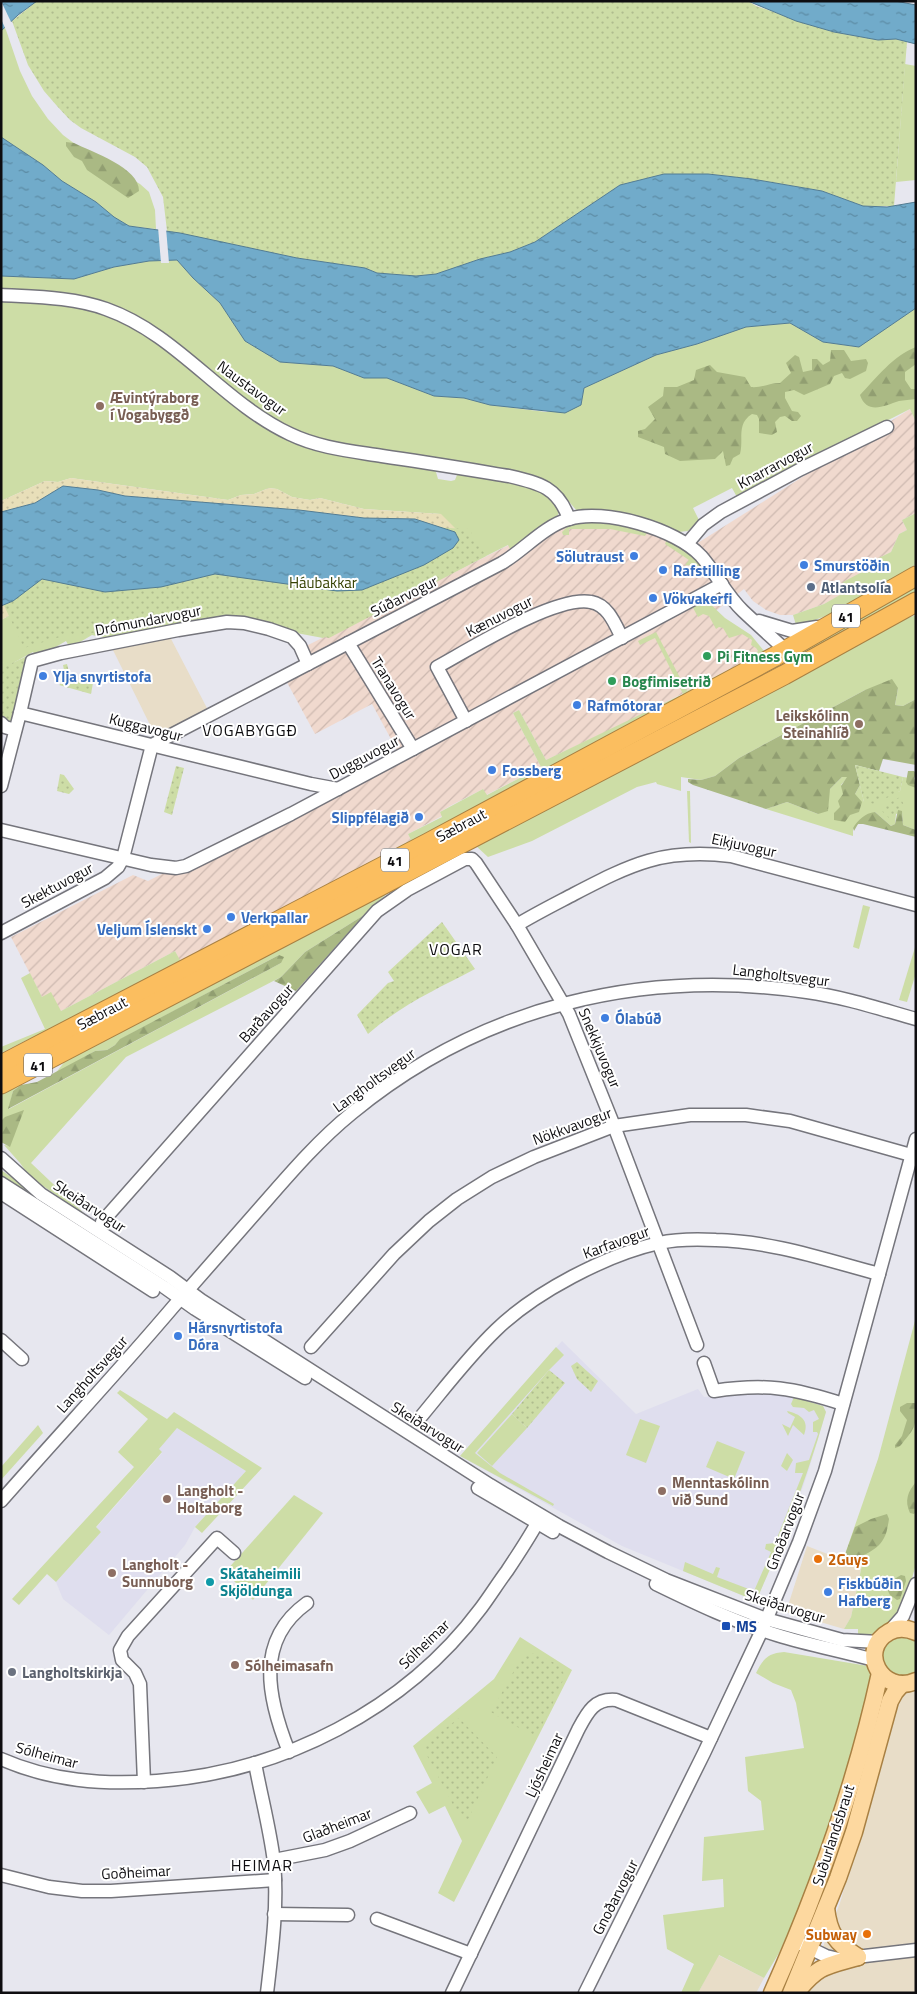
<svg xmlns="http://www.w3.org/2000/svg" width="917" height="1994" font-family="'Titillium Web',sans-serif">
<defs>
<pattern id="industrial-furrows" width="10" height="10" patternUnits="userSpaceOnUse" patternTransform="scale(1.25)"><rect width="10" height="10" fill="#f0d9ce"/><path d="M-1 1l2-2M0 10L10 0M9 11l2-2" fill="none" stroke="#cdb9b0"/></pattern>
<pattern id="forest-firs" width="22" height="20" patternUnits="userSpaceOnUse" patternTransform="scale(1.25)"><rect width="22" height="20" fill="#aab984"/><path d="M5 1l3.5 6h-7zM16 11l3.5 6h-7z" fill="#919e71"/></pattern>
<pattern id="sand-dots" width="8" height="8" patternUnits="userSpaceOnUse" patternTransform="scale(1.25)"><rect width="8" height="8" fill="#e8dfb9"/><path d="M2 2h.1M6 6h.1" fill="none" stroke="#c6be9e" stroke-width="1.8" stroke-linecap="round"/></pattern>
<pattern id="park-dots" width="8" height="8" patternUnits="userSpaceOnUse" patternTransform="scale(1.25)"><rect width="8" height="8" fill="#cddda6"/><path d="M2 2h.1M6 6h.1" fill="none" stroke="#afbc8e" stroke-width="1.8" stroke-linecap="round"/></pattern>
<pattern id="water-ripples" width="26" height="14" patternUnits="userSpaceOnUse" patternTransform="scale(1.25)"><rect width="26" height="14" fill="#71abca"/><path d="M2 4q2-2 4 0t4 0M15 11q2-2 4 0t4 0" fill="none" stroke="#5b8aa3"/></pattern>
</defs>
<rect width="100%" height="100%" fill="#e7e7ef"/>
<g fill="#e8ddc8">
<path d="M169 635 209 712 157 739 110 644Z"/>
<path d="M807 1546 843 1560 863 1559 851 1617 844 1629 786 1612Z"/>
<path d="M916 1685V1993H805L840 1903 896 1705 902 1695Z"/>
<path d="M718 1955 764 1978 756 1993H698Z"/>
</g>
<path fill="url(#industrial-furrows)" d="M910 409 916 422V513L902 520 907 530 899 534 891 552 863 566 865 570 846 592 824 604 793 615H780L766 610 753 601 744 589 713 613 752 640 758 651 746 661 639 716 546 760 519 710 513 713 541 767 486 795 483 789 450 806 440 812 442 816 408 834 411 840 180 962 175 951 61 1011 42 997 11 937 133 875 148 881 341 783 398 752 372 704 315 734 283 675 303 664 298 650 557 521 627 519 693 546Z"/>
<g fill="#dfdeee">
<path d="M562 1341 636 1414 698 1389 704 1397 763 1393 797 1398 823 1406 826 1412 809 1469 792 1519 756 1601 622 1546 460 1456Z"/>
<path d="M177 1428 246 1471 195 1527 185 1545 109 1635 63 1599 56 1582 101 1532 96 1528 162 1453 158 1449Z"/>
</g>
<g fill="#cddda6">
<path d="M5 27 20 71 32 96 48 119 63 135 83 150 140 184 149 192 155 210 156 229 129 226 114 217 96 202 62 181 43 165 1 137V31Z"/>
<path d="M905 64 916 66V180L896 182Z"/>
<path d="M177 260 193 278 220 303 245 341 280 362 333 366 364 378H387L434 396 464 398 490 405 546 412 581 405 584 388 656 355 697 344 746 327 790 323 823 342 858 347 916 308V422L910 409 737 497 732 488 693 508 699 520 688 531 678 532 655 522 578 512 564 496 549 485 340 444 309 436 283 425 256 407 132 316 1 291V276L74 279 114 267 149 261Z"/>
<path d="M1 297 81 305 138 328 271 428 431 467 436 472 438 479 451 481 455 480 457 475 461 472 546 489 559 512 557 517 511 551 508 545 323 638 227 620 104 638 92 635 70 648 66 641 37 658 33 652 4 668 1 663V620L16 612 441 514 364 509 320 498 310 500 292 497 277 489 269 488 254 494 241 495 228 500 71 478 58 482 45 481 1 501Z"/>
<path d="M916 513V564C891 582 825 622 796 625L793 615 824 604 845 592 843 582 864 571 862 566 891 552 899 534 907 530 902 520Z"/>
<path d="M582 523H615L648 531 645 536 610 529H569V535H563L562 532 567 527Z"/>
<path d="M667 539C679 546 696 555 702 568L699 570 695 566 685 565 689 560 665 544Z"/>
<path d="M916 584V595L816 652H802Z"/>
<path d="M706 600 725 618 751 635 764 651V657L649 720 51 1032 29 1039 1 1053V1047L45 1029 21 978 30 973 42 997 51 992 61 1011 175 951 181 962 411 840 408 834 442 817 440 812 483 789 487 795 541 767 513 713 519 710 546 760 683 694 655 638 640 645 638 641 656 632 687 691 746 661 758 651 756 648 751 645 752 640 742 634 729 638 723 628 719 627 716 629 709 616 703 614 698 617 692 606Z"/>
<path d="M916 615V699L903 706 895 705 898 688 865 690 739 758 715 776 701 780 681 777V791L657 784 656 782 637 787 532 841 488 857 475 845 900 621Z"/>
<path d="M842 777H848L841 785 855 794 860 785 864 802 900 791 903 777 916 779V830L903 825 902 812 896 814 895 824 891 826 875 812 853 828V836L766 809 787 802 818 814 830 789Z"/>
<path d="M687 791H690L691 843 689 842Z"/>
<path d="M394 887 364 915 305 952 281 977 126 1057 31 1163 88 1217 30 1177 20 1163 4 1145 10 1146 1 1121V1090L14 1085H21L13 1091 9 1109 281 963 279 955 121 1039 115 1045 107 1050 95 1051 55 1074 69 1056Z"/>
<path d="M863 905 870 907 859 949 853 947Z"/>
<path d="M916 944V973L907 1002 899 1000Z"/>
<path d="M1 1170 97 1235 1 1179Z"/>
<path d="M916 1317V1564L902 1614 898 1619 870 1635 858 1637V1629H844L851 1617 863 1560H843L878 1459Z"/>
<path d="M556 1347 564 1355 549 1370 475 1453 500 1473 554 1504 553 1506 460 1456Z"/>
<path d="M120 1390 167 1419 174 1412 262 1468 202 1533 195 1527 246 1471 177 1428 159 1449 162 1452 96 1527 101 1532 56 1582 47 1574 19 1605 12 1599 134 1467 118 1452 148 1419 117 1393Z"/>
<path d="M794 1397 823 1406 826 1412C807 1478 784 1539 756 1601L683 1571 685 1562 713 1574 716 1567 720 1568 717 1577 754 1591 771 1552 765 1549 766 1544 775 1543 803 1473H795L796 1463 809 1460 818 1434 817 1432H813V1422L819 1419 814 1410 809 1412 804 1408 793 1407 791 1404Z"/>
<path d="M787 1411C800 1414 810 1420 804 1435L793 1425 788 1436 782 1424 790 1428 795 1417 788 1413Z"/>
<path d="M512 1414 527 1428 492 1466 477 1453Z"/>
<path d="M640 1419 660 1426 646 1463 626 1455Z"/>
<path d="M38 1425 43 1433 1 1480V1467Z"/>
<path d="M717 1441 745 1452 734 1479 706 1467Z"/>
<path d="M787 1453 793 1460 787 1471 781 1466Z"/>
<path d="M294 1495 323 1513 253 1600 225 1572Z"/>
<path d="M900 1635 916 1640V1674L896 1677 882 1664C881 1647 883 1642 900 1635Z"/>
<path d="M520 1637 572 1670 454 1902 438 1893 462 1841 445 1806 429 1814 416 1792 432 1783 413 1746 494 1679Z"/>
<path d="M784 1652 868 1666 871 1678 846 1774 815 1874 779 1953 764 1978 719 1955 698 1993H681L694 1964 667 1949 663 1915 724 1907 723 1879 702 1881 704 1837 764 1830 761 1801 748 1791 745 1757 804 1748 796 1703 791 1690 773 1683 756 1673C763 1659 768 1653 784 1652Z"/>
</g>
<g fill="url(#forest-firs)">
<path d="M66 142 74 143C92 152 140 168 139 191L128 198 87 170 82 161 74 157 66 146Z"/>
<path d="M916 347V364L905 372V380L911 389H916V399C910 400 904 400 899 401 884 406 867 415 860 395 876 378 894 355 916 347Z"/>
<path d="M831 350H844L851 361 866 359 868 363 866 371 850 379 845 378 842 373 834 376 830 384 804 395 794 390 785 392V398L792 411 798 412 801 416 797 421H792L785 416 780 417 775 422 777 432 772 435 759 433V419L757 415 752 414C736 424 744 439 740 454L733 458 730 465 726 466 723 451 715 459 680 461 665 454 664 447 638 437V431L645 429 655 419 648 407 663 396 664 387H677L694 380 696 370 710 365 717 372 745 377 751 387C761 388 770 383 780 383L791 373 786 363 795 355 799 357 803 372 812 370V359H817L823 365 830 361Z"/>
<path d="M892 679 898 688 895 705 903 706 916 699V765L883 759 879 771 855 765 860 785 855 794 862 802 859 812 850 815 845 822 834 820V813L840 807 838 801 843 794 841 786 847 777H842L830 789 828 811 818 814 787 802 766 809 693 785 688 782V779L701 780 715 776 739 758 865 690Z"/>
<path d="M908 771H914L916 773 914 779 916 788 908 785 906 782Z"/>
<path d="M898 810 902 811 903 825 916 830V837L863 824H858L854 831 853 828C858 820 865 813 875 812L891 826 895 824Z"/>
<path d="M364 915 296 991 274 981 281 977 305 952Z"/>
<path d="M279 955 284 957 281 963 8 1109 13 1091 21 1085 37 1082 95 1051 107 1050 115 1045 120 1039Z"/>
<path d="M24 1110 10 1147 1 1142V1121L5 1117Z"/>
<path d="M907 1403H916C916 1421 917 1427 904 1441 901 1445 900 1447 895 1448V1445L902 1436 907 1420 900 1411V1407Z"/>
<path d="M916 1482V1512L914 1514 910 1513C904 1501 908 1491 916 1482Z"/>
<path d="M887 1514 889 1519C888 1525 887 1533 884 1538 877 1552 857 1559 843 1560L855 1527 871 1519Z"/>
<path d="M901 1575 905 1576 906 1581 900 1599 897 1600 890 1595 886 1587 888 1583Z"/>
</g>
<path fill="url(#sand-dots)" d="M71 478 228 500 241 495 254 494 269 488 277 489 292 497 310 500 320 498 364 509 441 514 465 538 16 612 1 620V606L13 601 415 519 364 518 299 510 125 496 98 490 63 486 35 503 1 512V501L45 481 58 482Z"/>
<g fill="url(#park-dots)">
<path d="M37 1H748L756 6 834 32 878 40 896 39 907 42 894 206H863L822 191 752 179 708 174H664L620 185 535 242 510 252 480 259 436 274 416 276 377 273 365 268 297 258 167 231 163 197 147 167 135 157 81 128 70 120 57 106 44 91 28 65 12 21Z"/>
<path d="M385 525 469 529 486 556 329 638 244 618H226L63 636 24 648 1 599V546Z"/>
<path d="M27 656 14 724 1 716V663L4 667Z"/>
<path d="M67 664 71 681 93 683 91 694 59 685 66 680 63 665Z"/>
<path d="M855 765 903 777 900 791 875 804 864 802Z"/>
<path d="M176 766 184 768 172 815 164 812Z"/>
<path d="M60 774 64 775 74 789 69 794 57 791Z"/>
<path d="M900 797 905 807 898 810 892 821 879 808Z"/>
<path d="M442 922 475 969C437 989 401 1005 368 1034L357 1015 388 983 394 981 388 972Z"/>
<path d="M577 1362 598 1381 591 1392 577 1379 571 1366Z"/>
<path d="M549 1370 565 1383 527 1428 512 1414Z"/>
<path d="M536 1653 560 1666 565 1676 549 1712 536 1736 505 1721 491 1712 520 1660 527 1655Z"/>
<path d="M459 1718 497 1757 468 1820H461L422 1746Z"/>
</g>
<g fill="url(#water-ripples)" stroke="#537c92">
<path d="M1 1H37L18 15 1 31Z"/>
<path d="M748 1H895L916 5V44L896 39 878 40 834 32 796 21Z"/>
<path d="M1 137 43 165 62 181 96 202 114 217 129 226 180 233 297 258 365 268 377 273 416 276 436 274 480 259 510 252 535 242 620 185 664 174H708L752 179 822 191 863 206 887 207 916 202V308L859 347 823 342 790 323 746 327 697 344 656 355 584 388 581 405 565 413 490 405 464 398 434 396 387 378H364L333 366 280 362 245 341 220 303 193 278 177 260 149 261 114 267 74 279 1 276Z"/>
<path d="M63 486 98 490 125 496 299 510 364 518 415 519 455 532 459 540 453 548 424 565 362 590 337 591 215 574 161 587 105 592 42 579 13 601 1 606V512L35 503Z"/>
</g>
<g fill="#e7e7ef">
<path d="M1 1 12 24 6 30 1 19Z"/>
<path d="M158 227 166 228 169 263H161Z"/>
</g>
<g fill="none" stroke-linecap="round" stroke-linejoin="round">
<defs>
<g id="minor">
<path d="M1 295C36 297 73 297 106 309 177 334 222 402 290 434 319 448 351 451 382 456 424 462 466 469 509 476 539 483 558 487 569 519"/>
<path d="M687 544 703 525 721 512 801 469 887 427"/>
<path d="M759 621 792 631 817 627"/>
<path d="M348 643 413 749"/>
<path d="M20 713 32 661 61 653 178 630 227 622 244 623 269 629 292 637 300 646 308 664"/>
<path d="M466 721 437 667C470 649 556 595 591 602 608 605 615 624 622 638"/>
<path d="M1 723 5 727 15 730"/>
<path d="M1 786 20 713 311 784 338 789"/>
<path d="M1 830 151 865 176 868 186 866 291 814 722 584"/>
<path d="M517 925C535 914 555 904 574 894 632 864 663 848 731 856L916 905"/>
<path d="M1 933 105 878 118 867 123 858 152 745 502 563C524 550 544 526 569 519 604 508 676 529 701 556 716 573 726 595 743 611 762 629 782 646 801 665"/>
<path d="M1 1158 41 1194 170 1277 201 1300 490 1485 559 1526 608 1552 666 1580 766 1619 842 1640 879 1642"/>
<path d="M1 1183 164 1287 195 1309 305 1378"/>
<path d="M1 1193 153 1291"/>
<path d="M102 1222 377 911 407 890 465 859H472L476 863 517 925 569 1014 614 1126 697 1345"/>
<path d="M1 1340 22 1359"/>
<path d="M311 1347 394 1254 429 1221 457 1199 492 1177 534 1157 614 1126 690 1115H746L790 1121 911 1155"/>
<path d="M704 1363 714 1391C766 1383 794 1388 843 1404"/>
<path d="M419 1419C444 1389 468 1357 496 1330 535 1292 606 1255 659 1243 677 1239 697 1239 716 1240 771 1241 826 1260 879 1274"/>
<path d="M478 1488 553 1532"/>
<path d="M1 1501C58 1436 117 1373 173 1307 204 1272 235 1236 266 1201 293 1170 320 1139 352 1113 482 1006 642 968 807 992 844 997 880 1009 916 1019"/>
<path d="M656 1584C695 1603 735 1622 777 1635 809 1645 842 1651 874 1660"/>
<path d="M888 1633 903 1616 916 1584"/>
<path d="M289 1752C268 1699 254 1641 307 1603"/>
<path d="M1 1759C51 1781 103 1785 157 1781 282 1772 405 1710 481 1608 490 1596 498 1583 507 1571 519 1553 531 1535 541 1516"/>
<path d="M255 1763C261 1796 270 1829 274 1862 278 1905 272 1950 267 1993"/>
<path d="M144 1782 140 1684 135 1673 122 1660 120 1650 128 1636 217 1538 234 1553"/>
<path d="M274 1860 325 1850 350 1841 410 1813"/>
<path d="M1 1875 49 1887 82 1891H111L275 1880"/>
<path d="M274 1914 348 1915"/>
<path d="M377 1919 471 1954"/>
<path d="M795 1941 826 1956 839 1959 916 1950"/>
<path d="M452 1993 578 1730C587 1713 594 1698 616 1700L711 1738"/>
<path d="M585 1993 704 1753 762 1630 799 1542 825 1471 916 1139"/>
</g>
<g id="major">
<path d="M916 1632C907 1628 898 1627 889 1632 857 1650 882 1696 916 1681"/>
<path d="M826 1908C829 1934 836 1943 858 1957"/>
<path d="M772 1993C818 1890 856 1783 880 1673"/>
<path d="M791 1993 838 1878 854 1832 890 1701 895 1692 902 1684"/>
<path d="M796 1993C818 1965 826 1966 858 1957"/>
</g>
<g id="highway">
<path d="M1 1065 428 843 774 657 916 576"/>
<path d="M1 1084 784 675 916 602"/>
</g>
</defs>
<use href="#minor" stroke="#75757c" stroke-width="15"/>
<use href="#major" stroke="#a88043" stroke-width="19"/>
<use href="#highway" stroke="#a88043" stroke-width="21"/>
<use href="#minor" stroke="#fff" stroke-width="12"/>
<use href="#major" stroke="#fdd89f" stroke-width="16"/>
<use href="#highway" stroke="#fbbe5f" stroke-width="19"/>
</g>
<g fill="#8d6e63" stroke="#fff" stroke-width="2">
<circle cx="100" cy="406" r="5"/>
<circle cx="859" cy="724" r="5"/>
<circle cx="662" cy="1491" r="5"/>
<circle cx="167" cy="1499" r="5"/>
<circle cx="112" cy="1573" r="5"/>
<circle cx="235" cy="1665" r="5"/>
</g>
<g fill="#3f7fe0" stroke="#fff" stroke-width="2">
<circle cx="634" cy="556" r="5"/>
<circle cx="804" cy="565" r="5"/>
<circle cx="663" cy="570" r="5"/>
<circle cx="653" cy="598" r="5"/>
<circle cx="43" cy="676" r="5"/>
<circle cx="577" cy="705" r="5"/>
<circle cx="492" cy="770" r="5"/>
<circle cx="419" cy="817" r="5"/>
<circle cx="231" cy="917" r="5"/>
<circle cx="207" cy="929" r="5"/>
<circle cx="605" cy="1018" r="5"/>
<circle cx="178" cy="1336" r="5"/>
<circle cx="828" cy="1592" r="5"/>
</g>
<circle fill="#5c6f8a" stroke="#fff" stroke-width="2" cx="811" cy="587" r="5"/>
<g fill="#2e9e5b" stroke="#fff" stroke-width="2">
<circle cx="707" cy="656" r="5"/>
<circle cx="612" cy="681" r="5"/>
</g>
<g fill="#e8710a" stroke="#fff" stroke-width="2">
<circle cx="818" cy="1559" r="5"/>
<circle cx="867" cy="1934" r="5"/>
</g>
<circle fill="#0f9aa8" stroke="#fff" stroke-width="2" cx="210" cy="1582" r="5"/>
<rect fill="#1a4fb4" stroke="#fff" stroke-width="2" x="721" y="1621" width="10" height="10" rx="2.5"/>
<circle fill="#6b7280" stroke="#fff" stroke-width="2" cx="12" cy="1672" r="5"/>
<g text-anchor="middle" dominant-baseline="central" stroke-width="4" stroke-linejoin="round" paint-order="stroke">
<g fill="#fff" stroke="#565658" stroke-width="1">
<rect x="832" y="604.5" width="28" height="23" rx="4"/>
<rect x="381" y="848.5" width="28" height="23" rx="4"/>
<rect x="24" y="1053.5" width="28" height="23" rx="4"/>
</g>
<g font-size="14" font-weight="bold" fill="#0e0d10">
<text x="846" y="616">41</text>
<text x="395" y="860">41</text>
<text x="38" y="1065">41</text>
</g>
<g font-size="15" fill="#0e0d10" stroke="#fff">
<text transform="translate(252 388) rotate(36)">Naustavogur</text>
<text transform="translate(775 465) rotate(-28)">Knarrarvogur</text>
<text transform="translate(404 596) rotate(-27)">Súðarvogur</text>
<text transform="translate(499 616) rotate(-27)">Kænuvogur</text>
<text transform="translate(148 620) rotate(-11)">Drómundarvogur</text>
<text transform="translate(394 688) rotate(58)">Tranavogur</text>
<text transform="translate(146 727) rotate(14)">Kuggavogur</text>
<text transform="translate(364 757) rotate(-28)">Dugguvogur</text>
<text transform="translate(461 825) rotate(-28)">Sæbraut</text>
<text transform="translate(744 845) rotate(12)">Eikjuvogur</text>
<text transform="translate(57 885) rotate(-28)">Skektuvogur</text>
<text transform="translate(781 975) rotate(7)">Langholtsvegur</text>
<text transform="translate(102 1013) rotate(-28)">Sæbraut</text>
<text transform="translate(266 1013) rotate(-48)">Barðavogur</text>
<text transform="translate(600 1048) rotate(67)">Snekkjuvogur</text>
<text transform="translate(374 1080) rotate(-36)">Langholtsvegur</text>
<text transform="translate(572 1126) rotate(-20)">Nökkvavogur</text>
<text transform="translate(90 1206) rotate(33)">Skeiðarvogur</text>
<text transform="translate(616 1242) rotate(-20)">Karfavogur</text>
<text transform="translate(92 1374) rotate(-48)">Langholtsvegur</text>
<text transform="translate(428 1427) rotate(32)">Skeiðarvogur</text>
<text transform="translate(785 1531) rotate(-69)">Gnoðarvogur</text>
<text transform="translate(785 1606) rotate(17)">Skeiðarvogur</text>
<text transform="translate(424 1644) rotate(-44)">Sólheimar</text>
<text transform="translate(47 1755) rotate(15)">Sólheimar</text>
<text transform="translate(544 1765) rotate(-65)">Ljósheimar</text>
<text transform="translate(337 1825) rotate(-21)">Glaðheimar</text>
<text transform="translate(833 1835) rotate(-72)">Suðurlandsbraut</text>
<text transform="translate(136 1872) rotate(-3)">Goðheimar</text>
<text transform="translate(615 1897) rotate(-63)">Gnoðarvogur</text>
</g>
<g font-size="15" font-weight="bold" fill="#785e54" stroke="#fff" text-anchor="start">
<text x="110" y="397">Ævintýraborg<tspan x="110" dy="17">í Vogabyggð</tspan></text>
<text x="849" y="715" text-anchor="end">Leikskólinn<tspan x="849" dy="17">Steinahlíð</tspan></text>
<text x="672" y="1482">Menntaskólinn<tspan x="672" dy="17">við Sund</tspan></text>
<text x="177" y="1490">Langholt -<tspan x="177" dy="17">Holtaborg</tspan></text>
<text x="122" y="1564">Langholt -<tspan x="122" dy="17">Sunnuborg</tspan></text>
<text x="245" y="1665">Sólheimasafn</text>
</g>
<g font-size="15" font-weight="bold" fill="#366cbe" stroke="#fff" text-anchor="start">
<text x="624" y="556" text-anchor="end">Sölutraust</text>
<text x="814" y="565">Smurstöðin</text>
<text x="673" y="570">Rafstilling</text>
<text x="663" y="598">Vökvakerfi</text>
<text x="53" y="676">Ylja snyrtistofa</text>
<text x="587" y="705">Rafmótorar</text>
<text x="502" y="770">Fossberg</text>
<text x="409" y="817" text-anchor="end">Slippfélagið</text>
<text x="241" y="917">Verkpallar</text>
<text x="197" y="929" text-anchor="end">Veljum Íslenskt</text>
<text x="615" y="1018">Ólabúð</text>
<text x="188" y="1327">Hársnyrtistofa<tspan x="188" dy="17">Dóra</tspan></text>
<text x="838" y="1583">Fiskbúðin<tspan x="838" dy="17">Hafberg</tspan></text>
</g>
<g font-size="15" fill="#354101" stroke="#fff">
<text x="323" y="582">Háubakkar</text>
</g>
<g font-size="15" font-weight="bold" fill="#4e5e75" stroke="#fff" text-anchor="start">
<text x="821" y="587">Atlantsolía</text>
</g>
<g font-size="15" font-weight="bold" fill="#27864d" stroke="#fff" text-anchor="start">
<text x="717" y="656">Pi Fitness Gym</text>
<text x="622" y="681">Bogfimisetrið</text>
</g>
<g font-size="15" font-weight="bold" fill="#c56008" stroke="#fff" text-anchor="start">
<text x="828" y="1559">2Guys</text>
<text x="857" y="1934" text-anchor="end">Subway</text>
</g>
<g font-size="15" font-weight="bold" fill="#0d838f" stroke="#fff" text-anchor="start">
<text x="220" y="1573">Skátaheimili<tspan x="220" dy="17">Skjöldunga</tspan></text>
</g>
<g font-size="15" font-weight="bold" fill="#164399" stroke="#fff" text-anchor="start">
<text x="736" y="1626">MS</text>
</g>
<g font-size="15" font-weight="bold" fill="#5b616d" stroke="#fff" text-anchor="start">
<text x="22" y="1672">Langholtskirkja</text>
</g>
<g font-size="16" letter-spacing="1" fill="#0e0d10" stroke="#fff">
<text x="250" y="730">VOGABYGGÐ</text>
<text x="456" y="949">VOGAR</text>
<text x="262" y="1865">HEIMAR</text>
</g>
</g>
<rect width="917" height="1994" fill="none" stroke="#0e0d10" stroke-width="5"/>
</svg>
